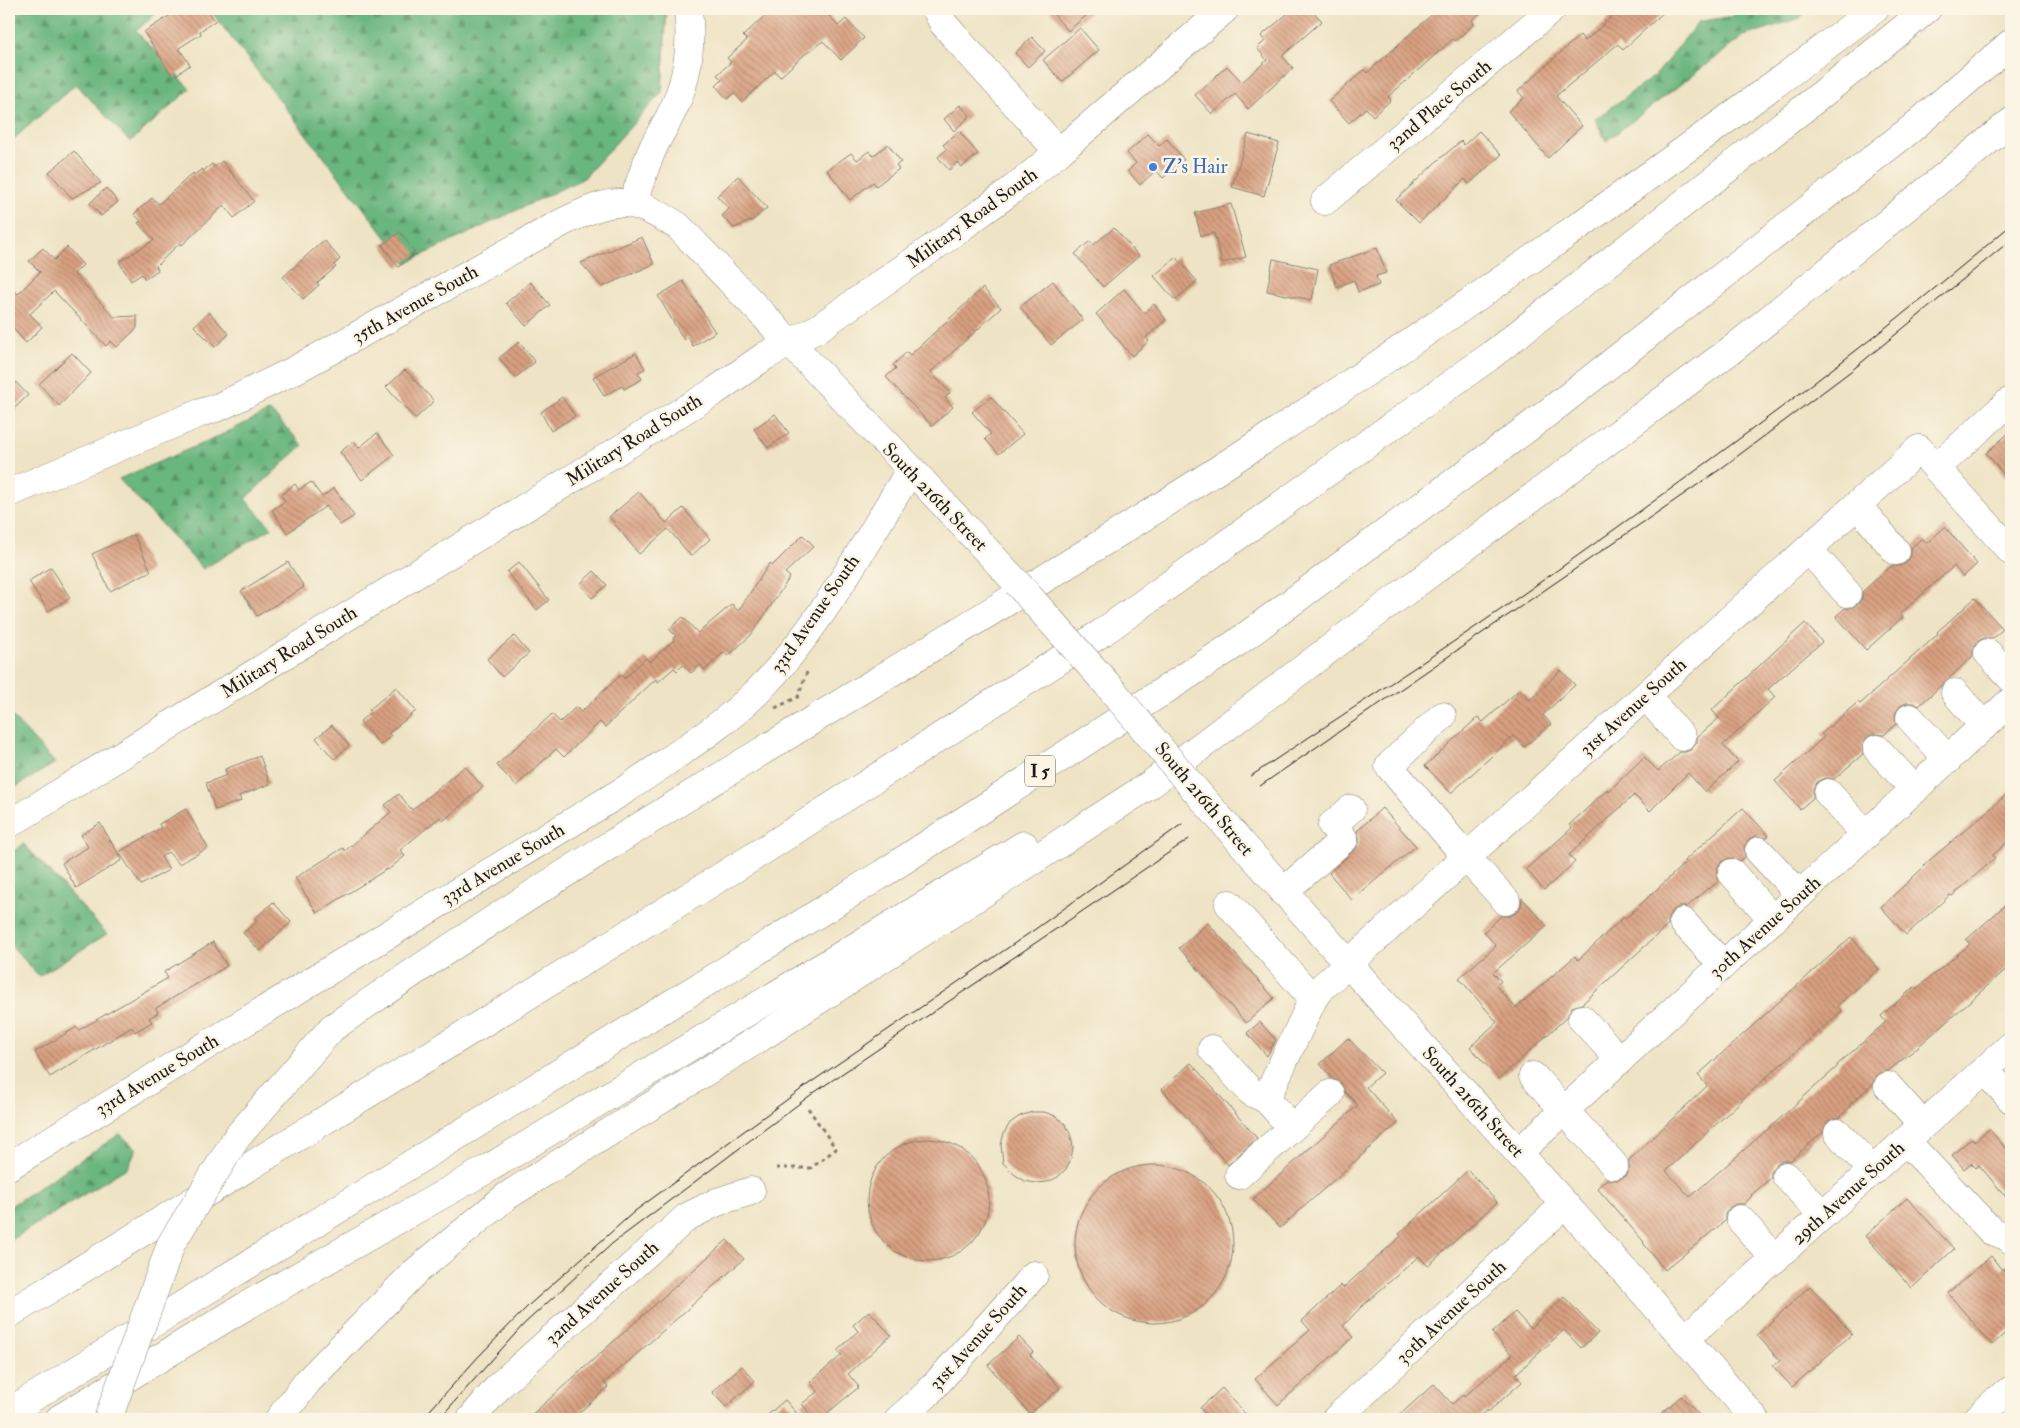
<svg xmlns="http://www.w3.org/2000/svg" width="2020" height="1428" font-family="'IM FELL Double Pica',serif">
<defs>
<pattern id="forest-firs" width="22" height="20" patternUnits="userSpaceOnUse" patternTransform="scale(1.25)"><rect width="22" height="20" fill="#69b67e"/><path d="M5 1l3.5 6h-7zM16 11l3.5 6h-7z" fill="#569366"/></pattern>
<pattern id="building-back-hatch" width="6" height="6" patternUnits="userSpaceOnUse" patternTransform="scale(1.25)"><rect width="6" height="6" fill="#d9a081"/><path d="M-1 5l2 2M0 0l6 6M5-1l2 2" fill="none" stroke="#af8269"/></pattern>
</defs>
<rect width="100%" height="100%" fill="#fcf5e5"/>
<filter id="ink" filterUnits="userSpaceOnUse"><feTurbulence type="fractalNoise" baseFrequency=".02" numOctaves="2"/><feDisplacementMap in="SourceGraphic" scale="10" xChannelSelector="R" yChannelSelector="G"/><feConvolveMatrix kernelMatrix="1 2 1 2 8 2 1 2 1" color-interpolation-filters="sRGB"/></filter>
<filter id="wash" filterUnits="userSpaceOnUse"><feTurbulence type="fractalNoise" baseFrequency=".0096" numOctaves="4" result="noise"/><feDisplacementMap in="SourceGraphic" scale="20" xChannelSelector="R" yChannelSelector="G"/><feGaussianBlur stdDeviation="1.12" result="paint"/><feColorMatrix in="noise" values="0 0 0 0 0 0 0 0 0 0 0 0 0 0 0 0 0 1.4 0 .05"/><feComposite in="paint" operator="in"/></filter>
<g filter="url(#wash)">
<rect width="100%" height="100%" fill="#eee3c4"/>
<g fill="url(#forest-firs)" stroke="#42694d">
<path d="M9 9H161L136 31 190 89 130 142 76 84 9 143Z"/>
<path d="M209 9H667L662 92 584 178 406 263Z"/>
<path d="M1742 9H1811L1800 18 1744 36 1606 141 1595 119 1656 75 1698 22 1733 16Z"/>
<path d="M270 411 303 445 245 499 272 528 203 569 119 479 215 438Z"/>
<path d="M9 713 55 763 9 791Z"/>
<path d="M24 844 107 934 39 976 9 943V854Z"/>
<path d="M120 1134 136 1149 128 1167 9 1241V1207Z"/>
</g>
<g id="blocks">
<g fill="url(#building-back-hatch)">
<path d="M180 9H207L215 21 200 31 201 34 179 48 190 65 173 77 144 32Z"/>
<path d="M772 9H823L838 26 846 19 864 38 841 60 823 41 804 55 780 77 775 71 742 102 734 93 727 99 716 86 722 80 717 75 731 62 727 58 747 40 743 36Z"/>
<path d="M1049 9H1094L1068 31Z"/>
<path d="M1293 9H1311L1322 21 1282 56 1293 68 1248 109 1235 94 1212 114 1195 95 1227 66 1242 82 1267 60 1257 48 1265 41 1261 36Z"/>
<path d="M1438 9H1485L1472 20 1474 24 1455 41 1453 39 1388 97 1391 100 1373 116 1366 108 1349 123 1329 101 1364 70 1367 73Z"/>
<path d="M1620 9H1667L1623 50 1618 44 1556 96 1582 126 1548 158 1508 111 1524 98 1518 91 1580 35 1585 41Z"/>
<path d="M1080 28 1099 50 1062 82 1043 60Z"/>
<path d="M1032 37 1045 51 1028 67 1015 53Z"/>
<path d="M960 105 970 116 954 131 944 119Z"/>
<path d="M959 131 978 154 962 167 958 162 949 170 938 157 947 149 943 145Z"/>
<path d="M1479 131 1501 155 1469 184 1465 179 1419 223 1396 200 1436 162 1461 141 1464 145Z"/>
<path d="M1148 134 1159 146 1167 139 1184 160 1163 178 1156 170 1140 185 1128 171 1136 163 1127 153Z"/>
<path d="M1248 134 1279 143 1264 196 1232 187Z"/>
<path d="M888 144 901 162 896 165 899 169 876 186 873 182 850 200 827 170 851 153 857 160 869 151 873 156Z"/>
<path d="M74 151 101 183 72 198 49 172Z"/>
<path d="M222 161 254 201 234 218 224 205 182 245 180 243 156 266 158 270 145 279 142 274 131 281 119 262 154 240 138 223 141 221 134 214 152 198 159 204 193 173 194 175 202 169 203 171 212 164 215 167Z"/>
<path d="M738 176 767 208 753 220 734 228 722 216 729 209 717 196Z"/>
<path d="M106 188 118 202 101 216 90 203Z"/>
<path d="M1231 204 1246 257 1222 263 1214 233 1201 236 1195 213Z"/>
<path d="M1114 228 1139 256 1103 287 1075 254 1090 241 1093 245Z"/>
<path d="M400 232 416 254 398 267 382 245Z"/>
<path d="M642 237 654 264 602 287 581 263Z"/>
<path d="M324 240 340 259 334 265 336 267 317 283 319 285 303 299 283 277Z"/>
<path d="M67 247 83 265 74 274 114 317 137 316V328L117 347 111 341 106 346 54 291 30 314 42 327 26 343 9 324V285L18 294 40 272 29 261 43 248 54 260Z"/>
<path d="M1377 248 1386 273 1376 276 1379 285 1358 292 1354 280 1337 287 1329 265Z"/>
<path d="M1176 257 1197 281 1175 300 1154 276Z"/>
<path d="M1273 259 1318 269 1312 300 1267 291Z"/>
<path d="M683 281 715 332 693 346 688 337 684 340 658 296Z"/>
<path d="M1053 281 1083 320 1051 345 1020 307Z"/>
<path d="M530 282 550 305 526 326 506 303Z"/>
<path d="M983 288 1001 308 931 372 950 393 945 398 953 407 932 426 886 377 896 368 893 365 907 352 910 355Z"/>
<path d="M1124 289 1144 313 1154 304 1166 320 1146 337 1149 341 1132 356 1096 314Z"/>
<path d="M209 312 229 334 215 347 194 326Z"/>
<path d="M519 342 535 362 515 378 499 358Z"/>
<path d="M72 353 91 373 59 406 39 384Z"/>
<path d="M636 353 645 369 638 372 642 379 624 389 622 386 604 396 593 377Z"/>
<path d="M405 370 434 401 415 419 386 387Z"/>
<path d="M9 375 28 395 9 414Z"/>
<path d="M562 397 575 416 551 431 541 412Z"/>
<path d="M991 397 1023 434 999 454 985 439 991 434 972 412Z"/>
<path d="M775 414 789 433 768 448 754 429Z"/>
<path d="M2011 431V483L1986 453Z"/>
<path d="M377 433 394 455 362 480 340 452 354 441 359 448Z"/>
<path d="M311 482 322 497 334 488 354 516 340 525 326 506 287 533 272 510 285 501 281 495 295 484 299 490Z"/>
<path d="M639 492 666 523 683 508 710 539 691 556 668 529 639 554 609 517Z"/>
<path d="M1945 527 1977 564 1963 577 1954 566 1900 614 1903 617 1866 650 1836 616 1845 608H1851L1858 604 1862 598V592L1891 566H1899L1906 563 1911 556V548L1922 538 1927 543Z"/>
<path d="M134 535 151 571 110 591 92 554Z"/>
<path d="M803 535 814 546 785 573 790 577 751 635 728 656 724 652 705 670 700 665 691 673 683 665 677 671 674 668 658 682 656 679 605 727 600 722 564 757 556 749 516 786 497 765 552 714 560 722 576 707 581 712 621 675 624 679 646 658 650 662 674 640 673 638 676 636 669 629 683 617 698 633 732 604 738 611 770 563 773 565Z"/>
<path d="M288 562 304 587 257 616 241 591Z"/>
<path d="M519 562 549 600 537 610 507 572Z"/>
<path d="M51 567 70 598 48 611 29 581Z"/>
<path d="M594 571 607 585 592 598 580 584Z"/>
<path d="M1975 598 2003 629 1993 638H1984L1977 642 1973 649V656L1919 706 1914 703H1907L1900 706 1895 714 1896 724 1884 735 1874 734 1867 737 1862 745 1863 754 1834 779 1825 778 1818 781 1813 789V798L1800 809 1775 781 1824 737 1821 734 1858 702 1860 704 1938 634 1937 632Z"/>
<path d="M1805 623 1822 642 1768 689 1775 697 1723 745 1738 762 1705 792 1688 773 1650 811 1634 795 1569 855 1575 862 1544 890 1526 869 1572 828 1569 825 1608 789 1609 791 1644 757 1658 771 1680 752H1686L1692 749 1697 742V737L1719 718 1712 710Z"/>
<path d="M514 636 529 653 502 677 487 659Z"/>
<path d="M1561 670 1575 685 1543 715 1551 724 1524 747 1514 736 1451 793 1425 766 1478 717 1483 722 1520 689 1530 700Z"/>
<path d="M396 687 416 711 389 733 391 736 380 745 360 721 371 712 369 710Z"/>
<path d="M332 725 349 746 334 759 316 738Z"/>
<path d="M260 756 270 784 239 796 241 801 215 810 206 783 227 775 225 769Z"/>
<path d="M465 766 483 787 443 821 440 817 400 850 405 856 388 870 387 869 317 913 295 878 343 848 345 851 391 812 385 805 399 794 412 810Z"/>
<path d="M2011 791V839L1993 855 1995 858 1952 896 1950 895 1906 935 1881 907 1925 866 1924 865Z"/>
<path d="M1382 808 1416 846 1352 900 1329 873 1355 850 1359 844V837L1357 831Z"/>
<path d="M1743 808 1769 836 1766 838 1756 836 1749 839 1744 847 1745 857 1741 861 1729 858 1721 862 1717 868V876L1719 881 1709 889 1708 888 1687 907H1679L1673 910 1668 917V925L1582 1004 1572 1007 1567 1017 1499 1079 1470 1047 1497 1022 1459 978 1496 946 1484 932 1501 916H1509L1516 913 1521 906 1522 898 1547 926 1493 973 1501 981 1496 986 1516 1008 1575 956 1578 960 1624 917 1626 918 1685 863 1684 861Z"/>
<path d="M186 809 208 848 179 864 168 852 161 857 169 870 141 885 119 852 161 828 159 824Z"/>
<path d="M100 823 122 860 76 888 62 863 88 847 81 835Z"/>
<path d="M2011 900V965L1912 1052 1888 1071 1878 1074 1873 1084 1849 1105 1850 1107 1839 1118 1828 1121 1823 1132 1790 1161H1783L1776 1164 1771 1171V1178L1751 1195 1752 1196 1744 1204H1736L1730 1207 1725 1214V1221L1665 1270 1643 1243 1644 1242 1597 1188 1607 1179 1617 1180 1625 1176 1629 1169V1160L1707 1086 1698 1075 1851 937 1879 969 1837 1006 1842 1011 1770 1074 1666 1171 1690 1197 1775 1123 1838 1066 1837 1065 1886 1022 1881 1016 1914 987 1916 989 1970 944 1966 940Z"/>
<path d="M273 902 291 922 260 951 243 933 257 921 255 919Z"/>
<path d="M1208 923 1274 998 1246 1023 1179 948Z"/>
<path d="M213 942 227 966 156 1008 158 1013 149 1018 152 1022 135 1032 132 1027 50 1077 35 1052 77 1027 79 1030 168 978 164 972Z"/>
<path d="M1260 1022 1276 1040 1267 1056 1247 1033Z"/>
<path d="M1348 1038 1382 1073 1366 1087 1398 1123 1280 1228 1253 1199 1358 1105 1345 1092 1341 1083 1333 1079 1320 1064Z"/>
<path d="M1191 1063 1257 1138 1228 1165 1162 1089Z"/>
<path d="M1032 1112H1044L1056 1116 1065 1124 1071 1135 1073 1147 1071 1159 1066 1169 1058 1177 1047 1182 1036 1183 1025 1181 1015 1175 1003 1163 1001 1145 1004 1133 1010 1123 1020 1116Z"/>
<path d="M1989 1129 2011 1154V1203L1979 1165 1976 1168 1971 1163 1964 1169 1952 1155 1972 1138 1975 1141Z"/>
<circle cx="928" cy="1200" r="61"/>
<circle cx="1154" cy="1244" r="79"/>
<path d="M1468 1170 1497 1202 1428 1266 1419 1256 1361 1307 1343 1326 1353 1337 1278 1405 1255 1379 1310 1330 1302 1321 1341 1285 1343 1288 1401 1236 1399 1234Z"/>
<path d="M1907 1198 1954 1249 1912 1288 1865 1236Z"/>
<path d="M727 1240 744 1259 604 1383 608 1387 572 1419H527Z"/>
<path d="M1991 1256 2002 1270 2011 1262V1328L1992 1345 1948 1293Z"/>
<path d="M1810 1286 1852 1334 1792 1387 1773 1366 1780 1361 1757 1335Z"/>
<path d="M1564 1297 1598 1333 1581 1348 1564 1330 1516 1374 1522 1382 1488 1412 1487 1410 1476 1419H1395L1434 1384 1452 1404 1463 1395 1464 1397 1512 1355 1492 1333 1515 1312 1530 1328Z"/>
<path d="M869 1311 891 1335 848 1374 859 1387 820 1419H814L802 1404 818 1391 810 1382 842 1355 837 1351 858 1331 853 1325Z"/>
<path d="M1019 1337 1033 1352 1030 1355 1060 1388 1030 1414 988 1365Z"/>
<path d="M742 1366 755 1381 726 1407 712 1392Z"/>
<path d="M1222 1388 1250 1419H1210L1200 1408Z"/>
<path d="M1681 1396 1703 1419H1655Z"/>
<path d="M785 1400 802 1419H763Z"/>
</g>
</g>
</g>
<g filter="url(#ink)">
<use href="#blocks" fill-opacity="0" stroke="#858070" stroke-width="1"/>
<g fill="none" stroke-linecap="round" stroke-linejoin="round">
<defs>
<g id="minor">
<path d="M936 9 943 23 955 37 1059 152"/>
<path d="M1325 201 1552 9"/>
<path d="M633 203C639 185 645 166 653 148 658 137 665 126 671 114 688 81 692 45 688 9"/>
<path d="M1936 468 2009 402 2011 405"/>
<path d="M9 493 200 413 219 407 293 371 563 222C615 197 628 195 678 226L790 343"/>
<path d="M1857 505 1896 551"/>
<path d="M1808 549 1847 593"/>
<path d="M1988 653 2011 678"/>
<path d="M1955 693 1984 726"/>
<path d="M1646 696 1682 737"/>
<path d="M1442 716 1389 766 1467 858 1506 901"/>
<path d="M1910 718 1948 760"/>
<path d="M1877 749 1915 790"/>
<path d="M1828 793 1866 835"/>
<path d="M1759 851 1800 895"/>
<path d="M1732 873 1773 920"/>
<path d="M1283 892 1344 839 1332 825 1351 809"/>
<path d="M1229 904 1313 999"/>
<path d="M1683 922 1723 965"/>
<path d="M1582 1019 1620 1060"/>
<path d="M1212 1049 1251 1092 1266 1099"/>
<path d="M1985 1070 2011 1099"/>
<path d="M1533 1076 1614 1165"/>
<path d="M1888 1086 1923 1125"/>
<path d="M1292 1128 1266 1099 1313 999 1319 990 1919 449 2011 551"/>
<path d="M1838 1133 1873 1171"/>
<path d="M1906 1141 1993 1233 2006 1235 2011 1240"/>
<path d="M1519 1152 2011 701"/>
<path d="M9 1166 628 788C672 757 720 729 758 691 821 627 864 544 911 469"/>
<path d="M1239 1175 1330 1094"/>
<path d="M1786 1176 1823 1215"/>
<path d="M1740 1219 1775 1259"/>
<path d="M1685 1339 2011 1046"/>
<path d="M471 1419 500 1385 687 1217 717 1202 751 1191"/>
<path d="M899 1419 927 1394 1034 1275"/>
<path d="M1336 1419 1565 1204"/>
<path d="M1977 1419 1998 1399 2011 1390"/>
</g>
<g id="major">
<path d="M790 343 911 469 1017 583"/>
<path d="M1184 777C1371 994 1567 1202 1755 1419"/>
<path d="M9 824 715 391 765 356 817 329 941 242 1008 193 1059 152 1225 9"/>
</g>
<g id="highway">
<path d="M332 1028C589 849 861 694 1126 528 1384 367 1633 192 1875 9"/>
<path d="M9 1314 750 859 1103 632 1489 357 1860 64 1927 9"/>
<path d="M9 1412 882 874 1231 647 1541 418 1911 129 2011 43"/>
<path d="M59 1419 244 1307 489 1168 1024 845"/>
<path d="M279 1419 308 1381 414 1273 507 1196 766 1034 1151 784 1390 603 1735 347 2011 122"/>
</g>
</defs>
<use href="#minor" stroke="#858070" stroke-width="29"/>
<use href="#major" stroke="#858070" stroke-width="29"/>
<use href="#highway" stroke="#858070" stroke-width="29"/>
<g stroke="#858070" stroke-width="3" stroke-dasharray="4 4" stroke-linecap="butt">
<path d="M775 708 798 697 807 672"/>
<path d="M776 1168H811L836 1149 808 1108"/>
</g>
<use href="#minor" stroke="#fff" stroke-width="28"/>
<use href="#major" stroke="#fff" stroke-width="28"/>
<use href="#highway" stroke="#fff" stroke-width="28"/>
<g stroke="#1c1c1c" stroke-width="1">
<path d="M1251 776C1350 709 1452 645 1549 576 1707 464 1864 350 2011 225"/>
<path d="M1260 786 1719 470 1851 371 2011 240"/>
<path d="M422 1419 479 1356 529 1305 635 1211 807 1085 1034 930 1182 824"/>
<path d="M439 1419 524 1324 613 1243 812 1094 1189 839"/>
</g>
<defs>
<path id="major-bridge" d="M1017 583 1107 684 1184 777"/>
<path id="highway-bridge" d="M108 1419 171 1244 237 1137 332 1028"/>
</defs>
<use href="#major-bridge" stroke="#858070" stroke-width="29" stroke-linecap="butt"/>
<use href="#highway-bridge" stroke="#858070" stroke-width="29" stroke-linecap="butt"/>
<use href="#major-bridge" stroke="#fff" stroke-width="28"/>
<use href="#highway-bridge" stroke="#fff" stroke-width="28"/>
</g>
</g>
<circle fill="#3f7fe0" stroke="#fcf5e5" stroke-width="2" cx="1153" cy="167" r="5"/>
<g text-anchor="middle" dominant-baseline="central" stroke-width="5" stroke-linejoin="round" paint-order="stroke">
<rect fill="#fcf5e5" stroke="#5f5d58" stroke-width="1" x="1025" y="755.5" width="30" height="31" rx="4"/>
<g font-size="18" font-weight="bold" fill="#1c1c1c">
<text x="1040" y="771">I 5</text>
</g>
<g font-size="19" fill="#1c1c1c" stroke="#fcf5e5">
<text transform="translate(1439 105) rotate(-40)">32nd Place South</text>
<text transform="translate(972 218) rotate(-36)">Military Road South</text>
<text transform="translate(415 304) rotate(-29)">35th Avenue South</text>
<text transform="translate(634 440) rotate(-32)">Military Road South</text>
<text transform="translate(935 497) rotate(46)">South 216th Street</text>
<text transform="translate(815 614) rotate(-55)">33rd Avenue South</text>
<text transform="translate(289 652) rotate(-32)">Military Road South</text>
<text transform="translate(1633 707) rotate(-42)">31st Avenue South</text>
<text transform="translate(1204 799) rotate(50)">South 216th Street</text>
<text transform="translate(503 864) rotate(-31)">33rd Avenue South</text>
<text transform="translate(1765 927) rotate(-42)">30th Avenue South</text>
<text transform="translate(157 1075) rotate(-31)">33rd Avenue South</text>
<text transform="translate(1473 1102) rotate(48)">South 216th Street</text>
<text transform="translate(1848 1193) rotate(-42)">29th Avenue South</text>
<text transform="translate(602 1293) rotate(-42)">32nd Avenue South</text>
<text transform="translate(1451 1312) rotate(-43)">30th Avenue South</text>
<text transform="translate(978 1337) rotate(-48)">31st Avenue South</text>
</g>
<g font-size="19" fill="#366cbe" stroke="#fcf5e5" text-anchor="start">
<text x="1163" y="167">Z's Hair</text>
</g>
</g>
<rect width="2020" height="1428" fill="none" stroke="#fcf5e5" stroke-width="30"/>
</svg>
